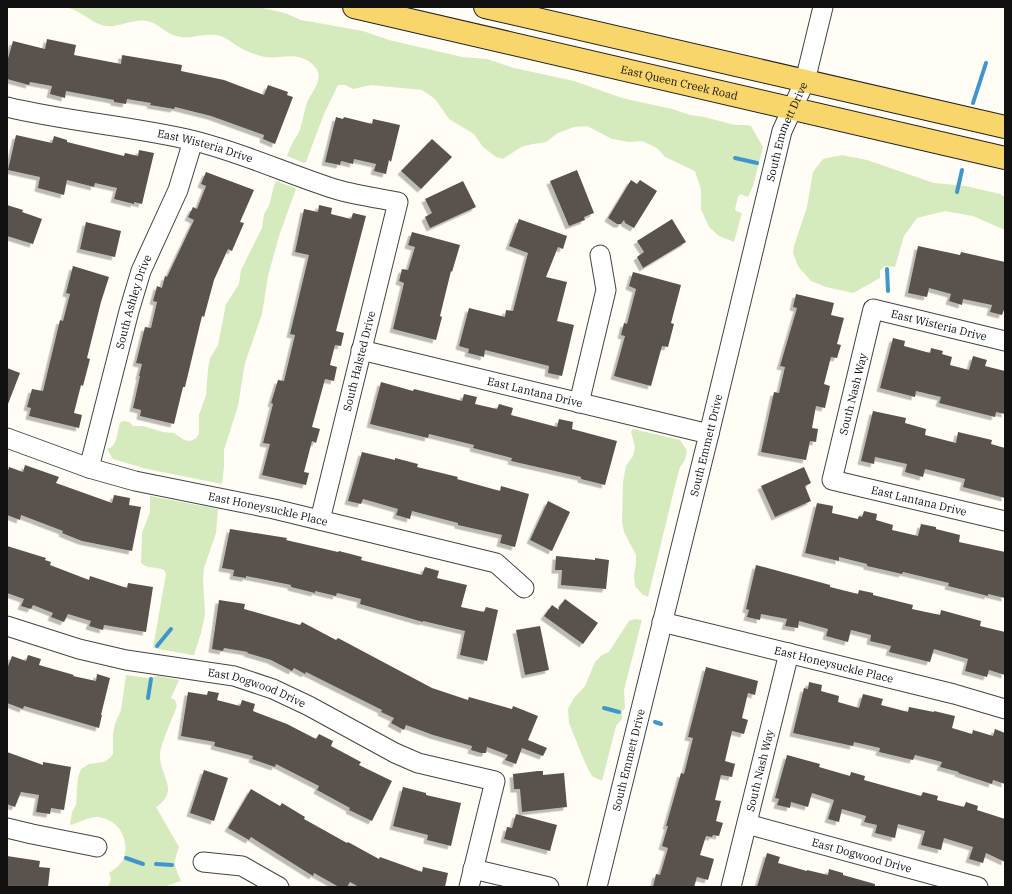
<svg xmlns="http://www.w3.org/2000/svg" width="1012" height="894" font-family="'IBM Plex Serif',serif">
<defs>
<filter id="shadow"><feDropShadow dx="-3.5" dy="3.5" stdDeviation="0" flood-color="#0004"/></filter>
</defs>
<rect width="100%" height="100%" fill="#fffdf5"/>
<g fill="#d5ebbd">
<path d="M64 7H258L285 13 301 20 346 28 363 31 389 40 462 57 487 59 514 68 574 81 622 98 672 109 690 115 704 117 735 125H746L751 126 763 147 753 186 748 197 740 194 738 197 735 209 736 211 742 213 734 242 719 236 709 227 701 209V190L695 171 665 157 657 148 642 141 629 142 612 139 587 126 574 127 558 133 546 142 533 144 521 147 503 159 496 157 483 147 474 134 449 119 435 99 422 90 371 85 353 89 345 85H338L324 114 306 162 304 163 287 156C289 151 291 145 294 140 296 137 298 135 299 132 303 122 304 110 308 100 312 92 321 82 318 72 317 68 314 66 311 63 294 50 279 61 261 56 253 54 246 51 239 47 231 42 225 36 215 35 202 33 189 40 176 36 165 33 158 23 147 21 132 18 116 30 102 25 88 21 80 9 64 7Z"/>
<path d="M842 155 867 160 934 183 966 186 1000 194 1005 197V230L973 216 945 211 917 218 904 236 895 267 885 266 880 271V278L853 293 826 287 811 281 798 266 793 253 794 246 807 207 813 172 823 159Z"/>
<path d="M276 181 295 188 296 189 279 236 268 276 262 314 245 363 238 406 224 450V466L222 484 147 469 113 459 107 449C119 446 116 432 120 423L123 421 129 422 133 426H143L163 432 174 433 184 440 190 441 195 439 199 434V415L206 395 208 369 210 358 218 345 226 304 239 284 241 270 262 228 264 214 269 206 274 186Z"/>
<path d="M633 429 680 440 687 451 685 460 680 467 675 486 648 597 642 594 635 586 634 575 636 564V555L624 532 622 522 623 482 626 466 633 456 635 447 631 432Z"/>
<path d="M150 496 218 509 216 533 204 568 203 578 205 614 201 633 194 655H192L153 648 166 574 164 570C154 566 150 570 141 563L142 533 150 512Z"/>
<path d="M635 619 642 620 624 690 625 708 622 712V719L616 726 602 781 592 776 586 765 569 723 568 709 574 698 585 686 595 662 602 655 609 652 629 621Z"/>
<path d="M126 675 148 678 158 676 179 680 171 698 175 700 177 706C173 717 161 743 160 754 159 776 181 790 156 807L179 847C173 864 174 865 181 881L163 887H108L111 879 109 873C115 869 122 864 124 857 130 838 117 818 97 817 87 817 79 823 70 825L72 812 76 805 78 777 81 769 89 764 104 762 110 758 113 754V734L115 724 121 710Z"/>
</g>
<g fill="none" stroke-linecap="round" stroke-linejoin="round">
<g stroke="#3f96cf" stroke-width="4">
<path d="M973 103 986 63"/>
<path d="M735 158 757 163"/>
<path d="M957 192 962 170"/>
<path d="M887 269 888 291"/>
<path d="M157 646 171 629"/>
<path d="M148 698 151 679"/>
<path d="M604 708 619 712"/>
<path d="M655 722 661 724"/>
<path d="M126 858 143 864"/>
<path d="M156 864 172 865"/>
</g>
</g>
<g fill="#5a524d" filter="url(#shadow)">
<path d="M47 39 76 45 74 55 121 64 122 55 182 65 181 71 224 80 264 95 268 85 288 92 287 95 293 97 275 144 263 139 264 135 211 116 175 107 174 109 150 105 151 103 127 99 126 104 114 102V100L66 91 65 98 50 94 52 86 30 82 29 85 7 79V62L13 41 45 49Z"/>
<path d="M336 117 343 119 344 117 372 124 373 119 400 125 391 162 389 160 386 174 374 171 376 164 354 159 353 164 341 161 340 165 325 162Z"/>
<path d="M16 135 52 143 54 136 67 140V142L124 156 125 153 138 156 139 150 154 153 142 204 134 202V204L114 199 117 188 95 183 94 187 67 180 64 195 38 188 40 177 8 170Z"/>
<path d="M432 139 452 157 421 189 401 171Z"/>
<path d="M577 170 594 213 584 217 585 220 569 226 550 181Z"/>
<path d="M206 172 254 190 240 222 244 223 232 251 228 249 214 280 204 317 202 316 185 387H183L174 424 140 416 141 410 133 408 140 376H139L142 364 136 363 145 327 151 328 157 302 153 301 157 286 162 288 165 276 167 277 194 220 188 217 193 207 197 209 206 186 201 184Z"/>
<path d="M631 180 637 184 640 180 657 191 634 228 625 223 624 220 621 224H617L608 218Z"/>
<path d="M463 181 476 207 430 228 425 217 432 213 425 199Z"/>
<path d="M7 205 23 210 22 212 42 219 33 244 7 236Z"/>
<path d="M319 205 332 208 331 214 351 219 353 213 366 216 336 331 344 333 341 346 335 345 330 365 337 367 334 381 325 379 312 427 320 429 316 443 312 441 304 472 309 473 306 485 262 475 270 444 263 443 273 404 271 403 278 380 284 381 295 335 290 334 309 255 295 252 304 209 318 212Z"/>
<path d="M519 219 567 236 563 249 558 247 546 277 567 282 557 321 574 325 562 376 548 373 549 366 485 350 484 357 468 353 469 349 459 346 469 308 505 317 506 310 513 311 528 253 509 246Z"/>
<path d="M672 219 686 242 643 268 637 257 644 252 637 241Z"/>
<path d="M86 222 121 231 115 257 80 249Z"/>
<path d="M412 232 460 245 452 272 451 271 440 316 442 317 436 340 393 329 404 283 399 281 402 269 408 270 415 247 408 245Z"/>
<path d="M918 246 960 255 961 252 1005 262V307L1002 315 990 312 992 305 963 299 962 305 949 301 951 294 929 288 927 297 908 293Z"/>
<path d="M73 266 109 277 101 302 87 358 90 359 83 386 81 385 74 413 82 415 79 428 29 416 31 408 27 407 32 389 43 391 60 320 63 321 70 294 66 293Z"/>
<path d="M633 272 681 285 671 323 674 324 668 347 662 346 651 386 614 376 625 336 621 335 624 323 627 324 636 289 629 286Z"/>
<path d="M796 294 834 303 831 315 844 318 837 344 841 345 837 358 831 357 824 384 830 386 825 408 816 406 812 428 818 429 816 442 810 441 806 460 761 452 774 392 779 393 785 367 780 366 797 308 793 307Z"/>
<path d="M893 338 905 341 904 346 930 353 931 348 943 351 942 354 952 357 950 365 969 370 973 356 987 360 985 366 1005 371V414L996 412 995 417 939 403 941 397 916 391 915 397 880 388Z"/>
<path d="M7 368 20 373 8 404H7Z"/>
<path d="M381 382 413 391 414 389 462 401 464 394 477 397 475 404 497 409 499 404 513 408 511 415 557 427 559 419 573 422 572 429 617 441 605 485 581 479V477L511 461 512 458 473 448 474 445 429 434 428 438 370 424Z"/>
<path d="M873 411 906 418 905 423 926 429 925 435 956 443 958 432 992 440 991 444 1005 448V498L963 487 965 479 925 469 923 477 905 472 907 464 875 457 874 464 861 461Z"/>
<path d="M362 452 395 460V458L418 464 417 467 458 477 457 479 500 491 501 486 529 494 515 547 500 543 502 535 458 525V523L412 511 410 519 396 515 398 509 363 499 361 504 348 501Z"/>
<path d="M25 465 59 477 56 483 112 503 114 495 130 498 129 505 141 507 132 551 82 541 62 533 63 531 21 515 20 520 7 515V474L9 467 23 472Z"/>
<path d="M804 467 811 483 805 486 811 501 775 517 761 486Z"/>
<path d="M548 501 570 512 552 551 530 540Z"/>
<path d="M817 503 833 506 832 513 858 519 859 516 862 517 864 511 877 514 876 520 893 525 892 530 918 536 921 524 936 527V529L960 535 959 542 1005 552V598L988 594V596L948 586 949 583 903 572 902 574 867 566V564L839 557V561L805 553Z"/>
<path d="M230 529 287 538 286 540 338 552 339 551 362 557 361 560 422 575 425 567 439 571 437 578 467 585 461 607 484 612 486 607 498 610 487 661 460 655 465 631 423 621V622L360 604 361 599 337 593 336 596 315 591V593L291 587V585L246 576V578L233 576 234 570 222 568Z"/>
<path d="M7 546 46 558 45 560 51 562 50 565 89 580 90 576 127 588 128 583 153 587 146 632 104 625 103 630 89 626 91 621 68 614 64 622 51 617 53 613 33 605 31 609 21 606 24 599 7 593Z"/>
<path d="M556 556 595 560V558L609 560 606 589 561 585 562 570H555Z"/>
<path d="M756 565 830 585V587L858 594 859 590 873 593V595L913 605 912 609 940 615 941 610 981 621 980 626 1005 632V675L989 670 987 677 965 671 968 659 934 649 930 662 889 652 891 646 870 641 871 635 851 630 848 642 826 636 828 629 799 621 798 628 785 626 787 619 761 614 760 620 747 617 749 610 746 609Z"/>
<path d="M565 599 598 623 583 644 544 616 552 605 559 610V607Z"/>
<path d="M219 600 245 604 244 609 300 625 302 622 336 640 338 638 432 688 468 700 469 697 512 709 513 706 538 716 528 740 547 748 543 756 522 748 516 764 505 760 508 755 487 747 486 753H481L471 750 472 746 433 735 406 725 404 730 391 723 394 718 381 712 382 710 306 672 305 674 294 668 292 671 271 660 247 653 248 652 224 648 223 651 212 649Z"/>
<path d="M540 626 549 670 525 675 516 630Z"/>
<path d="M28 655 41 659 39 665 74 675 73 676 96 681 97 674 110 678 101 715H102L99 728 24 706 23 709 7 703V669L12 656 26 661Z"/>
<path d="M706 667 758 681 755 695 748 693 742 718 748 720 744 734 732 731 725 761 735 764 732 777 721 775 715 800 721 801 716 821 723 823 719 836 713 835 712 837 706 836 700 855 714 859 708 880 697 877 694 887H653L656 874 660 875 668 848 662 846 668 826H666L681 773 684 774 693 738 688 737Z"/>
<path d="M809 682 822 685 821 691 839 696 838 702 859 708 863 694 883 699 881 705 908 712 909 707 934 712V711L955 716 952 728 972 734 973 730 993 736 995 729 1005 733V784L993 780 992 784 958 773 959 772 940 767 942 762 915 755 913 760 879 752 880 748 854 742 853 746 793 733 804 688 808 689Z"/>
<path d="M208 691 219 693 217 700 240 706 242 700 255 704 253 711 287 724 316 739 319 734 333 741 331 746 361 762 359 765 392 781 372 821 349 810 350 808 317 790 319 786 276 764 275 767 252 759 253 756 214 746 215 742 181 736 188 692 207 695Z"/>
<path d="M7 752 43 765V762L71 767 64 810 51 808 50 814 36 812 39 795 21 792 15 807 7 804Z"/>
<path d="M787 755 820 764 819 767 850 776 851 772 865 776 864 780 921 796 923 792 938 796 937 800 964 807 966 802 978 806 977 810 1005 819V862L986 853 983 863 969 859 973 847 944 838 941 850 921 845 925 831 898 824 895 838 875 833 877 825 864 822 866 816 842 809 839 822 828 819 834 800 812 793 808 807 791 802 790 808 777 805 779 799 775 798Z"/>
<path d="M204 770 228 778 214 821 190 813Z"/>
<path d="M538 771H543V775L564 773 567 807 522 812 520 789H514L513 774Z"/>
<path d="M403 787 426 793V795L461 803 451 846 427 840 428 835 393 826Z"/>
<path d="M251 789 280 806 282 803 305 817 304 819 347 843 348 842 379 859 380 857 422 872 423 867 448 873 445 887H359L350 882 347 887H339L314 873 313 876 251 837 249 840 228 828Z"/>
<path d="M516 814 557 825 550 851 504 839 507 827 512 828Z"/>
<path d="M767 853 780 857 778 863 807 871V870L828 875 829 869 843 873V875L875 884V887H757Z"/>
<path d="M7 856 40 861 39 867 50 868 48 887H7Z"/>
</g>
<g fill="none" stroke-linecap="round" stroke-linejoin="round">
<defs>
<g id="minor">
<path id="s1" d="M7 107C69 122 133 126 195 141 243 153 288 174 335 189 355 195 377 198 398 202L320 520"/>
<path id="s2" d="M1005 341 873 309 832 480 1005 521"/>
<path id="s3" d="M361 350 709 434"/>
<path d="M579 403 606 290 600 255"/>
<path id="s4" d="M7 438 89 468 135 481 274 509 496 563 524 588"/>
<path id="s5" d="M89 468 129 311 141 271 178 190 193 141"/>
<path id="s6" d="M662 622 954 694 1005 709"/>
<path id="s7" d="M7 626 79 649 126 660 234 676 273 689 309 706 395 753 418 763 495 781 469 887"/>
<path id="s8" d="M747 824 978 887"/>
<path d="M7 828 32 834 97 847"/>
<path d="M203 862 242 866 279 887"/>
<path d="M473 869 549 887"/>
<path id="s9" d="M597 887 709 434 782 131 805 81 823 7"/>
<path id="s10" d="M731 887 789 653"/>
</g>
<g id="major">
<path id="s11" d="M354 7 1005 158"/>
<path d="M485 7 1005 127"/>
</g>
</defs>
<use href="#minor" stroke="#444" stroke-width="21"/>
<use href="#major" stroke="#222" stroke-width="24"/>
<use href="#minor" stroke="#fff" stroke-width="19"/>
<use href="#major" stroke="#f9d66b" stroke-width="22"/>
</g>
<g text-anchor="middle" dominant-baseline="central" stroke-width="4" stroke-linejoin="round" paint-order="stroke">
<g font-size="11" fill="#111" stroke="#fff">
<text stroke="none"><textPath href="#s11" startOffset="334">East Queen Creek Road</textPath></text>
<text stroke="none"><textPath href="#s9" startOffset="779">South Emmett Drive</textPath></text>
<text stroke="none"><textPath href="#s1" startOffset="202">East Wisteria Drive</textPath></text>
<text stroke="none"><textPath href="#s5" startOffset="172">South Ashley Drive</textPath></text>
<text transform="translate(939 325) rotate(14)">East Wisteria Drive</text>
<text transform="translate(359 361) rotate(-76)">South Halsted Drive</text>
<text stroke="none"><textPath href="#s3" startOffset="179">East Lantana Drive</textPath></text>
<text transform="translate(853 394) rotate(-76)">South Nash Way</text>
<text stroke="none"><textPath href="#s9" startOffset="455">South Emmett Drive</textPath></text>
<text stroke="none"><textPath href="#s2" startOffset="401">East Lantana Drive</textPath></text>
<text stroke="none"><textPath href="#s4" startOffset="271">East Honeysuckle Place</textPath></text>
<text stroke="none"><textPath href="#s6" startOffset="177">East Honeysuckle Place</textPath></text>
<text stroke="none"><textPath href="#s7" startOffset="258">East Dogwood Drive</textPath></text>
<text stroke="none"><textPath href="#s9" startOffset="131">South Emmett Drive</textPath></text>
<text stroke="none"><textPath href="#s10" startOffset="120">South Nash Way</textPath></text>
<text stroke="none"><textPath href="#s8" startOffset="119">East Dogwood Drive</textPath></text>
</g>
</g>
<rect width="1012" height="894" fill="none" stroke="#111111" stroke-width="16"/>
</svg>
